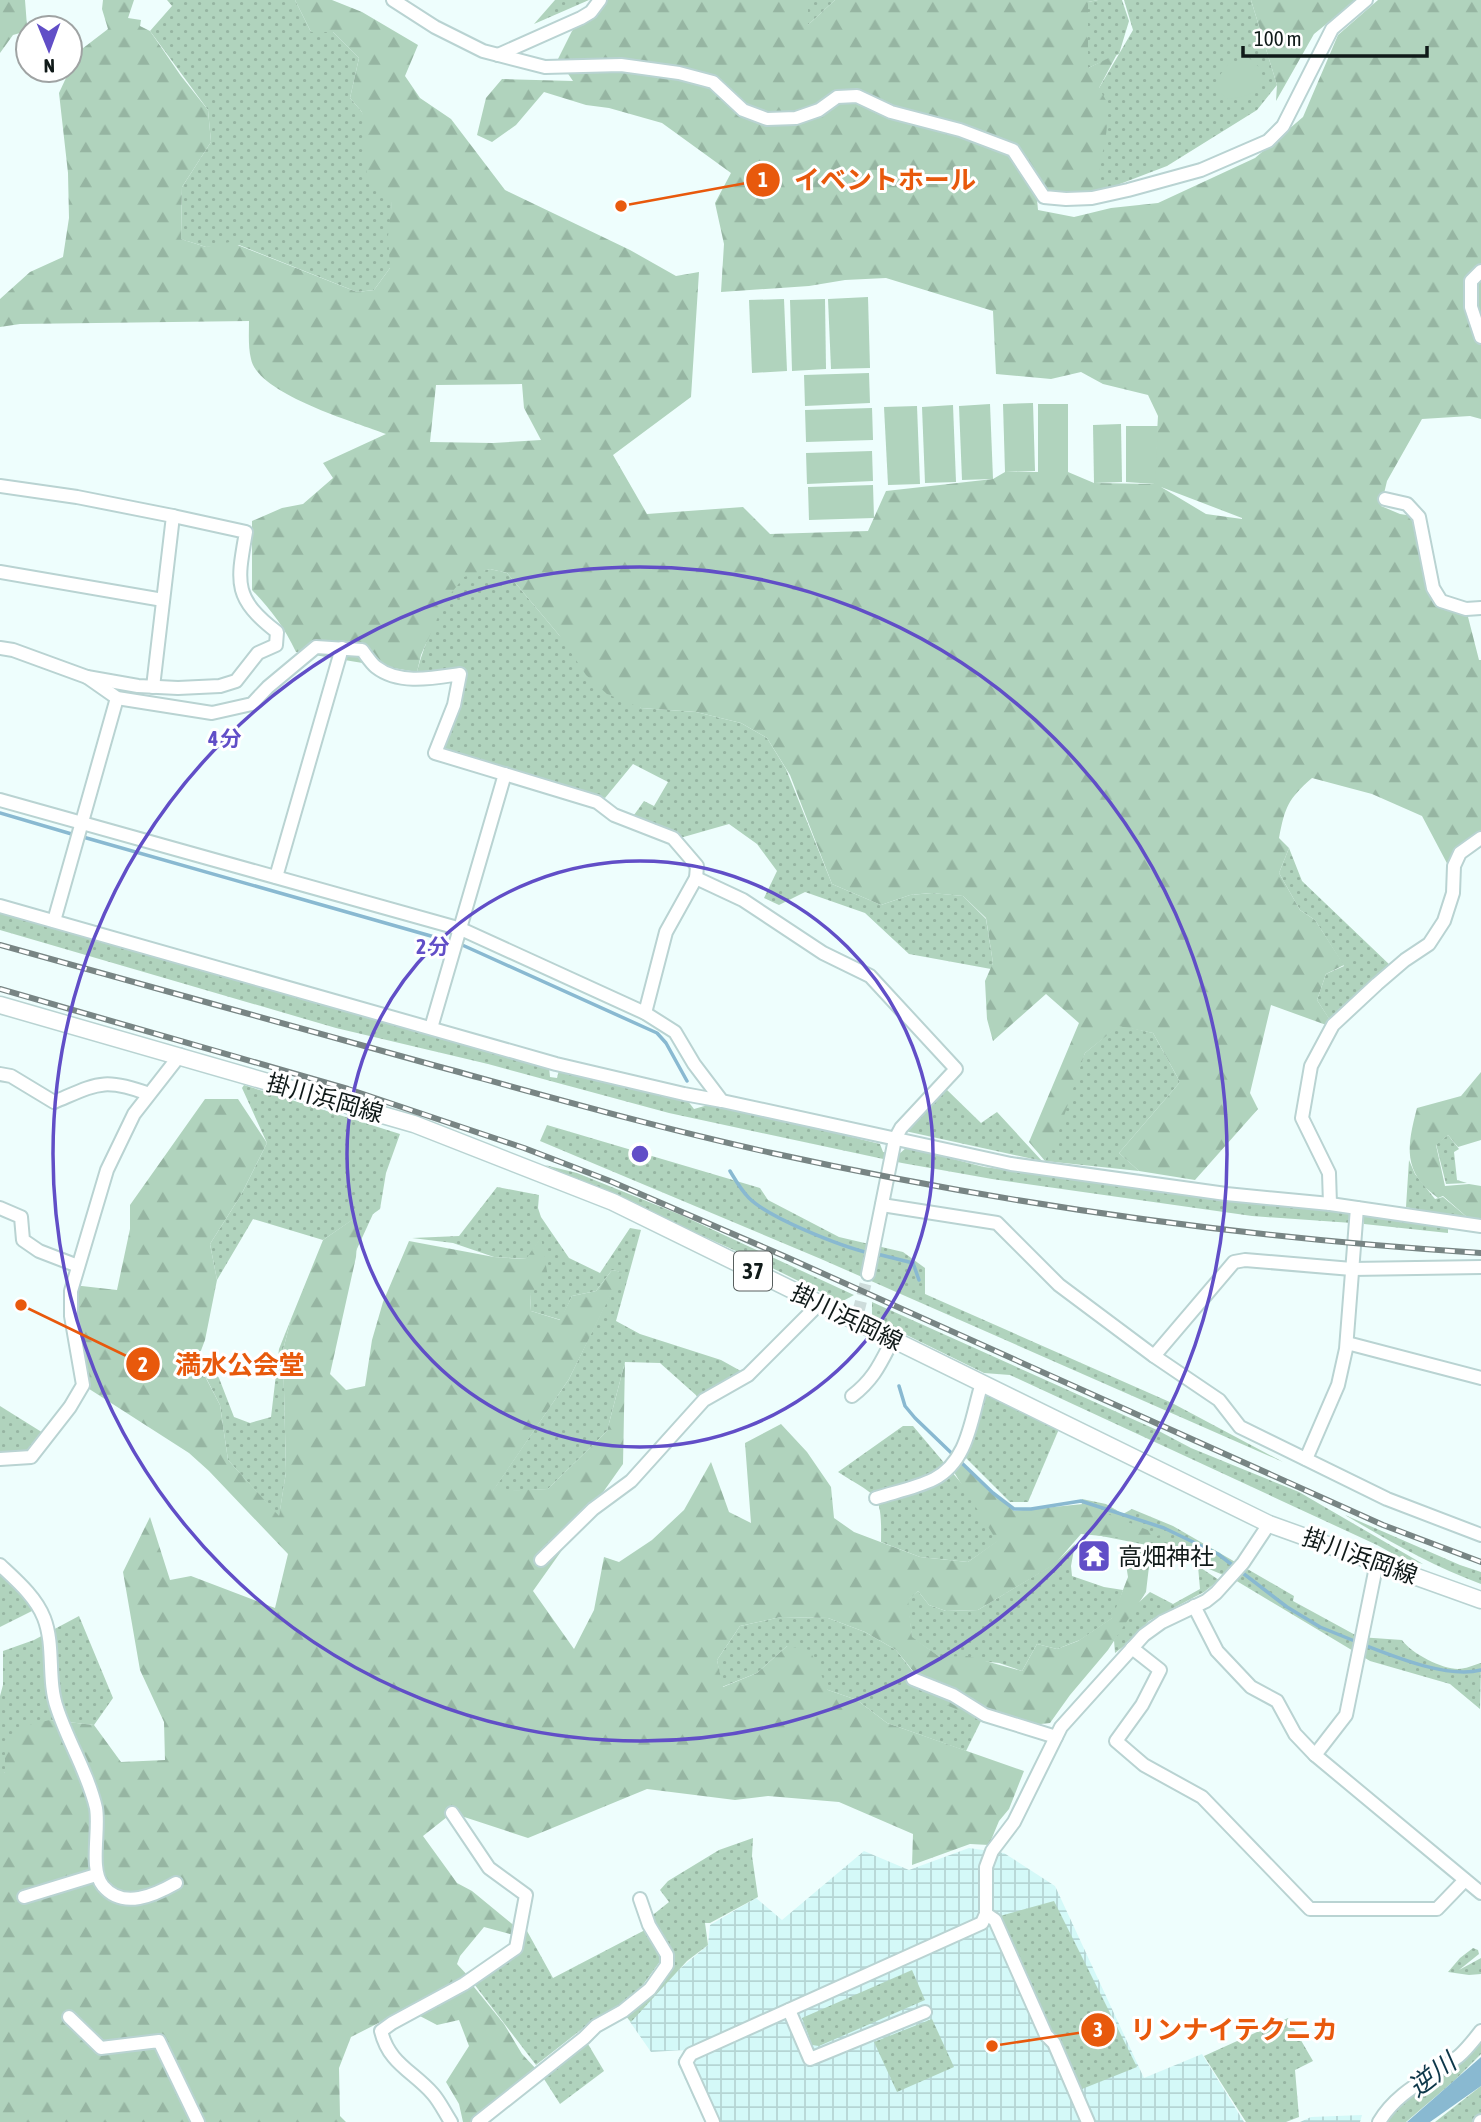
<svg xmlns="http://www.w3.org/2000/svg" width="1481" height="2122" font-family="'Asap Condensed','Noto Sans JP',sans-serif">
<defs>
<pattern id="industrial-grid" width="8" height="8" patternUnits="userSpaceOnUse" patternTransform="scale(1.75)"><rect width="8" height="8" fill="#d4f9f8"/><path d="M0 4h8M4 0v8" fill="none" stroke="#b5d5d4"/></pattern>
<pattern id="grass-dots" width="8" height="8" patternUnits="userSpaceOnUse" patternTransform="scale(1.75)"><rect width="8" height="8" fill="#b0d3bd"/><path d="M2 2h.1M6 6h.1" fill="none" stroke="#96b5a2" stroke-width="1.8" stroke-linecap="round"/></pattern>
<pattern id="forest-firs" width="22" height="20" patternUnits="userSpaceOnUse" patternTransform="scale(1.75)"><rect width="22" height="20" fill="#b0d3bd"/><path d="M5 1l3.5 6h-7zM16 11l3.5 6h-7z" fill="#96b5a2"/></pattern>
</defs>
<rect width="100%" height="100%" fill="#eefefd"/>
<g fill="url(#industrial-grid)">
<path d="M969 1848 1004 1853 1055 1886 1144 2078 1202 2054 1244 2122H705L677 2062 684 2050 651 2052 628 2019 669 1978 708 1945 710 1925 756 1898 782 1920 864 1851 909 1870Z"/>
<path d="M1362 2115 1360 2122H1300L1311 2117Z"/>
</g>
<g fill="url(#grass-dots)">
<path d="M167 0H295L311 32H333L359 58 350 98 362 112 392 201 390 268 374 290 357 292 239 245 206 247 181 239 182 187 211 142 208 110 150 31 172 6Z"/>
<path d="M555 0H589L534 24Z"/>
<path d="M807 0H835L808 25Z"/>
<path d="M1098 0H1122L1129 21 1119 54 1133 30 1124 0H1251L1277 85 1257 110 1167 166 1099 192V88L1119 54 1088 68V2Z"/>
<path d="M490 569 507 573 559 635 641 708 696 712 741 723 767 738 786 769 832 884 881 905 910 895 932 893 963 896 986 919 993 963 991 969 909 954 865 913 805 892 779 905 764 898 777 871 757 844 729 824 680 838 634 815 644 801 654 806 668 782 633 764 605 798 444 749 463 673 417 672C423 648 444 591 463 577 470 572 482 571 490 569Z"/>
<path d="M1289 848 1302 881 1392 967 1333 1025 1317 1000 1326 974 1344 966 1315 920 1300 910 1279 873Z"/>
<path d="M0 911 549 1067 550 1077 557 1078 559 1070 687 1100 694 1109 715 1103 880 1144 883 1152 898 1155 907 1147 984 1167 1348 1212 1352 1223 1252 1216 992 1179 902 1163 669 1113 488 1064 336 1028 0 930Z"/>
<path d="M1119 1025 1153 1033 1180 1082 1119 1153 1139 1171 1045 1161 1085 1053Z"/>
<path d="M244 1085 400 1134 386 1173 380 1209 373 1214 356 1251 358 1216 323 1240 253 1219 217 1280 210 1244 241 1195 267 1143 242 1088Z"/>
<path d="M944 1087 981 1123 997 1112 1042 1161 905 1131Z"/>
<path d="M547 1125 760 1188 768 1200 839 1237 903 1252 925 1268V1294L1172 1403 1283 1462 821 1259 540 1141Z"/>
<path d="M1448 1135 1459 1149 1454 1152 1457 1180 1467 1183 1446 1184 1436 1144Z"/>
<path d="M1409 1160 1415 1174 1435 1199 1443 1197 1468 1218 1446 1217 1406 1207Z"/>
<path d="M545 1165 577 1173 681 1215 854 1295 841 1302 756 1260Z"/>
<path d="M497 1187 539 1195 538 1208 541 1217 569 1258 600 1273 630 1228 641 1230 616 1321 640 1334 721 1360 748 1375 697 1396 660 1363 625 1362 607 1431 548 1489 492 1492 569 1379 621 1272 612 1270 596 1291 572 1296 561 1320 531 1311 530 1294 541 1238 527 1259 494 1257 453 1243 412 1238 459 1236Z"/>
<path d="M1370 1214 1448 1229V1233L1364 1224V1217Z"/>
<path d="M872 1302 1157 1430 1191 1448 1299 1492 1423 1564 1397 1556 1377 1545 1010 1375 984 1373 872 1318Z"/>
<path d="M291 1319 283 1350 286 1472 279 1517 228 1460 220 1405 197 1360 200 1352 219 1378 234 1417 250 1423 271 1417 279 1349Z"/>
<path d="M985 1391 1059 1429 1028 1502H1010L966 1458 963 1448Z"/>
<path d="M0 1406 48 1436 31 1457 0 1459Z"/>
<path d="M903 1426H913L995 1523 998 1541 968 1562 920 1557 881 1542C882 1491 878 1498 838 1472Z"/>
<path d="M1082 1499 1106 1504 1123 1514 1132 1509 1173 1526 1294 1596 1293 1601 1359 1637 1402 1640C1412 1654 1442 1669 1458 1669 1465 1669 1474 1665 1481 1663L1480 1709 1450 1684 1370 1661 1235 1580 1157 1547 1081 1532Z"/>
<path d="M1345 1515 1460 1565 1481 1572V1584C1433 1566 1390 1542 1345 1515Z"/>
<path d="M1075 1544 1071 1566 1072 1576 1104 1587 1123 1590 1114 1617 1080 1640 1057 1649 1037 1644 1022 1671 999 1663 940 1657 912 1638 907 1600 918 1591 929 1605 946 1611 978 1610 1054 1564Z"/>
<path d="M0 1565 38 1608 0 1627Z"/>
<path d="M1198 1566 1219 1580 1204 1592 1149 1621 1133 1639 1115 1653 1114 1640 1135 1606 1150 1592 1173 1604 1200 1589Z"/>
<path d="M79 1616 113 1698 94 1725 50 1720 5 1772 0 1783V1696L3 1685V1651L34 1640Z"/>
<path d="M781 1617 828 1618 865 1632 896 1650 917 1677 982 1719 966 1751 887 1723 857 1700 828 1690 787 1646 757 1673 722 1687 717 1660 740 1626Z"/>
<path d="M753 1838 752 1856 758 1897 710 1923H705L708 1945 687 1961 631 2022 624 2014 672 1955 649 1918 669 1902 660 1890 668 1881 719 1850Z"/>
<path d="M1054 1901 1137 2067 1077 2091 993 1918Z"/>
<path d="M645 1930 661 1960 632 2000 582 2029 536 2065 471 1980 516 1948 527 1931 553 1978Z"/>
<path d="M1473 1948 1478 1950 1479 1954 1459 1970 1481 1958V1974L1469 1975 1448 1972 1460 1958Z"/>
<path d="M912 1970 925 2000 819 2046 812 2045 802 2018Z"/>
<path d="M1288 2018 1313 2061 1295 2070 1299 2117 1286 2122H1246L1204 2056Z"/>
<path d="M932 2019 954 2067 897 2092 874 2042Z"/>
<path d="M1481 2035V2054L1455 2080 1406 2122H1383L1391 2108Z"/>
<path d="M588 2044 604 2071 560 2104 544 2079Z"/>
<path d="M1481 2086V2114L1473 2122H1435Z"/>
</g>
<g fill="url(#forest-firs)" fill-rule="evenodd">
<path d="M0 0H25L27 26 20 33 13 35 0 53Z"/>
<path d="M103 0H134L128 18 141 20 140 26 150 31 181 76 208 110 211 142 182 187 181 239 206 247 230 242 357 292 374 290 390 268 388 236 392 202 367 180 362 112 350 98 359 58 333 32H311L295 0H332L362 12 418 45 405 76 420 98 451 119 505 190 630 250 676 276 699 272 691 397 613 455 647 514 743 507 770 534 868 531 886 491 993 479 1005 472H1068L1094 483 1154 484 1158 416 1148 395 1103 384 1081 372 1051 379 996 374 993 311 886 278 845 280 809 286 721 292 724 244 715 203 731 173 662 123 609 108 586 105 544 92 516 125 492 142 477 135 486 98 502 79 573 81 558 59 572 31 599 0H808V25L835 0H1098L1088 2V68L1117 54 1099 88 1108 104 1105 116 1107 125 1105 145 1100 160 1099 192 1059 195 1036 189 1038 210 1074 217 1111 208 1158 203 1255 158 1303 117 1338 35 1378 0H1481V419L1470 416 1422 419 1387 481 1381 506 1400 514 1419 517 1441 601 1466 609 1479 660H1481V838L1450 869 1422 816 1372 794 1312 778C1288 799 1285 807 1279 838L1289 848 1279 873 1300 910 1315 920 1344 965 1326 974 1317 1000 1332 1023 1329 1026 1271 1005 1250 1093 1258 1109 1195 1180 1139 1171 1119 1153 1180 1082 1153 1033 1119 1026 1085 1053 1057 1137 1045 1161 1029 1142 1079 1023 1046 994 993 1041 987 1019 985 981 993 963 986 918 963 896 931 893 910 895 881 905 832 884 790 775 767 738 741 723 696 712 641 708 607 694 586 675 559 635 507 573 490 569 464 577 445 601 421 655 417 672 296 652C284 627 271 610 252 590V521L282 508 303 504 333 478 323 463 386 434C355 422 258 394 251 359 248 347 249 333 249 321L20 324 0 327V299L30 272 63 257 69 218 68 173 59 93 78 52 108 29 102 9ZM522 384 524 408 541 440 493 443 430 442 436 385ZM1161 487 1242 518V519L1206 514Z"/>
<path d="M1251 0H1356L1314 34 1276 101 1277 85Z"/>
<path d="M1481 1072V1140L1458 1147 1448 1135 1436 1145 1445 1186 1469 1184 1481 1186V1220L1468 1218 1443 1196 1438 1198C1402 1172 1407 1146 1417 1108L1461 1096Z"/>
<path d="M205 1099H238L267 1143 241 1195 210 1244 217 1280 205 1340 197 1361 220 1405 228 1460 279 1516 286 1472 283 1350 291 1319 323 1240 359 1215 356 1257 330 1374 346 1390 365 1386 372 1340 383 1302 409 1241 494 1257 526 1259 541 1237 548 1277 530 1294 531 1311 560 1320 572 1296 596 1291 612 1270 622 1272 569 1379 493 1491 548 1489 607 1431 625 1362 623 1464 533 1591 574 1649 594 1610 604 1557 619 1562 652 1540 684 1510 711 1462 729 1512 751 1523 745 1443 781 1424 807 1452 831 1487 834 1518 854 1532 920 1557 968 1562 997 1541 952 1469 958 1461 1014 1511 1083 1504 1160 1535 1145 1540 1081 1534 1055 1564 978 1610 946 1611 929 1605 918 1591 908 1600 912 1637 940 1657 967 1656 1022 1671 1037 1644 1057 1649 1078 1641 1112 1618 1128 1577 1124 1552H1142L1150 1558 1146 1592 1108 1650 1070 1695 1050 1723 1006 1728 938 1702 896 1650 865 1632 828 1618 781 1617 740 1626 717 1660 723 1687 757 1673 787 1646 810 1650 828 1690 857 1700 887 1723 1024 1771 1009 1809 999 1821 989 1845 970 1844 912 1865 913 1834 839 1802 768 1796 735 1800 647 1789 528 1838 452 1813 423 1836 457 1883 472 1891 517 1928 514 1935 484 1927 460 1956 457 1964 469 1977 351 2037 339 2068 340 2116 346 2122H0V1778L5 1772V1750L19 1727 50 1720 94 1725 121 1762 165 1760 164 1722 140 1670 123 1572 150 1517 170 1580 191 1576 275 1608 288 1554 209 1471 189 1453 83 1385 73 1285 117 1290 130 1229V1205Z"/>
<path d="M470 1982 504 2024 522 2054 538 2071 470 2122H463L459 2104 446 2082 469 2046 459 2020 437 2025 418 2015Z"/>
</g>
<g fill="#b0d3bd">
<path d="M1248 57 1260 68 1264 80C1254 94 1244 98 1226 99L1219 91 1217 79 1228 64Z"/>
<path d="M868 297 870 368 831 369 828 299Z"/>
<path d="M784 299 787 371 752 373 749 300Z"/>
<path d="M825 299 826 369 792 371 790 300Z"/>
<path d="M869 373 870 403 805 406 804 375Z"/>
<path d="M1033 403 1035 471 1005 472 1003 404Z"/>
<path d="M990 404 993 479 962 480 959 406Z"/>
<rect x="1038" y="404" width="30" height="68"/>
<path d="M953 405 956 482 925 483 922 407Z"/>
<path d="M917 406 920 484 888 485 884 407Z"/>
<path d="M872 408 873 440 806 442 805 410Z"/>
<path d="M1121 424 1122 482 1094 483 1093 425Z"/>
<path d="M1126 426H1158L1155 484 1126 482Z"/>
<path d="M872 451 873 481 807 484 806 453Z"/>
<path d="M873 485 874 518 809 520 808 487Z"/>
</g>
<path fill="#89b9d1" d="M1481 2057V2086L1430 2122H1407Z"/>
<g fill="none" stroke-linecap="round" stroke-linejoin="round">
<g stroke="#89b9d1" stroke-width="3.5">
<path d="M0 813 75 835"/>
<path d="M83 837 452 942"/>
<path d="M460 944 657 1033 666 1043 687 1081"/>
<path d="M730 1171C736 1181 741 1190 749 1198 769 1218 840 1246 869 1253"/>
<path d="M877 1254 913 1263 919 1280"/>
<path d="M899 1386 905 1406 915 1418 993 1493 1014 1509H1031L1081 1501 1164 1528 1218 1554 1287 1607 1320 1627 1357 1642"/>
<path d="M1364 1645C1395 1657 1449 1679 1481 1670"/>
</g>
<path stroke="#cddcdb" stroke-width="12" stroke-dasharray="12 6" stroke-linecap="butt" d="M858 1313 868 1274"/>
<defs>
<g id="minor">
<path d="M393 0 435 27 483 51 545 67 621 65 679 73 713 82 743 110 767 119 796 118 819 110 837 97 857 96 891 112 960 130 1013 150 1044 197 1066 199 1092 198 1128 190 1201 170 1268 141 1283 126 1332 29 1366 0"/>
<path d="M498 55 581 18 591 12 600 0"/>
<path d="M1481 271 1471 281V307L1481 337"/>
<path d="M0 486 77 497 173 516 153 687"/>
<path d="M1385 499 1407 504 1419 517 1433 588 1441 601 1466 609 1481 608"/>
<path d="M0 572 163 600"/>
<path d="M0 648 13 650 87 677 138 686 178 688 220 686 236 681 258 653 276 645 277 632C233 598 237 583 246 532L173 516"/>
<path d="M87 677 117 698 212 713 252 704 268 687 316 647 362 650C366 655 371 663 376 667 399 685 433 678 460 674L454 705 435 753 597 802 614 815 673 838 697 866 696 878 666 932 645 1013"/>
<path d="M0 800 461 929 645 1013 675 1032 694 1064 722 1101 1011 1164 1226 1194 1330 1204 1481 1226"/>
<path d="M276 877 342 648"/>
<path d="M696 878 743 900 823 953 870 976 956 1069 901 1128 895 1139 868 1274"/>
<path d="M0 906 556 1064 684 1094 722 1101"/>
<path d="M54 921 117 698"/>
<path d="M431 1028 505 774"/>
<path d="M0 1074 11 1076 54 1102C97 1084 103 1077 149 1094"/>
<path d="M1330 1204 1329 1173 1302 1118 1311 1066 1333 1025 1377 984 1405 960 1429 944 1444 921 1453 893 1454 866 1460 853 1481 838"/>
<path d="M882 1205 997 1223 1059 1285 1154 1356 1219 1400 1240 1427 1387 1499 1481 1535"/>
<path d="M0 1208 21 1217 23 1240 39 1251 78 1266"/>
<path d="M1347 1343 1481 1378"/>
<path d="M1154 1356 1234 1262 1245 1260 1352 1269 1481 1267"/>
<path d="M852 1396C874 1379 880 1364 893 1339"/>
<path d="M0 1459 31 1457 70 1407 83 1385 71 1316V1291L107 1170 134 1114 180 1055"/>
<path d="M1306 1459 1338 1385 1346 1349 1357 1208"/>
<path d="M876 1498C895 1492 916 1488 934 1479 969 1461 971 1417 982 1383"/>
<path d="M541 1560 593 1509 631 1481 704 1400 748 1375 819 1304"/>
<path d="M0 1565C16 1580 36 1597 44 1618 55 1646 47 1680 57 1708 68 1742 88 1773 96 1808 100 1830 89 1870 103 1886 123 1910 155 1895 176 1883"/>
<path d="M1194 1606 1217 1651 1251 1687 1277 1701 1295 1734 1315 1755 1481 1893"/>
<path d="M1132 1648 1160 1670 1142 1705 1116 1741 1144 1765 1202 1797 1310 1909H1437L1465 1880"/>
<path d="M913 1679 953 1695 985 1715 1056 1737"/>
<path d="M1315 1755 1346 1715 1377 1562"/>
<path d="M24 1897 96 1875"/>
<path d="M986 1914 995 1920 1046 2035 1054 2043 1088 2122"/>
<path d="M789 2010 810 2059 925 2012"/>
<path d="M69 2017 101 2048 159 2041 198 2122"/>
<path d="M451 2122C445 2113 440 2102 433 2094 413 2071 389 2064 381 2031L392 2023 464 1984 516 1948 526 1895 489 1868 452 1813"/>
<path d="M478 2122 584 2038 596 2026 623 2011 650 1989 667 1965V1955L649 1925 640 1899"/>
<path d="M713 2122 686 2062 691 2054 982 1923 986 1914V1867L992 1851 1014 1822 1061 1727 1144 1635 1162 1622 1206 1601 1216 1593 1243 1563 1269 1524"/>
<path d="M1379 2122C1398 2090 1431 2078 1459 2056 1467 2049 1474 2040 1481 2031"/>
<path d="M1480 2122 1481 2121"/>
</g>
<path id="major" d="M0 1005 414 1124 613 1202 1269 1524 1481 1600"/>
</defs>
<use href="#minor" stroke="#b9d3d2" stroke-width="16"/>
<use href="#major" stroke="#b9d3d2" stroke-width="19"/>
<use href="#minor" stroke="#fff" stroke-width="12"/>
<use href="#major" stroke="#fff" stroke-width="16"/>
<defs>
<g id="rail">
<path d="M0 945C144 985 289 1025 433 1065 546 1096 658 1128 772 1153 1005 1204 1243 1238 1481 1253"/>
<path d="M0 989 348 1089 524 1148 610 1181 784 1256 1383 1525 1481 1562"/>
</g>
</defs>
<use href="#rail" stroke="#788584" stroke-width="6"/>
<use href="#rail" stroke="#fff" stroke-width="3.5" stroke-dasharray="10" stroke-linecap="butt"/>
</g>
<g fill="none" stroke="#614ec7" stroke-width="3.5">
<circle cx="640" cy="1154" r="293"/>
<circle cx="640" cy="1154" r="587"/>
</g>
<defs>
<symbol id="temple-square" viewBox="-11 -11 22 22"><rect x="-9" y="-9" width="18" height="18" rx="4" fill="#614ec7" stroke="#fff"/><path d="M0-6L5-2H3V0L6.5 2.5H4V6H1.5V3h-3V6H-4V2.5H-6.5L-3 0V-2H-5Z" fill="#fff"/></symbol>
</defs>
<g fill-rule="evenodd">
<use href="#temple-square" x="1075" y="1537" width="38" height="38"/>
</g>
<g text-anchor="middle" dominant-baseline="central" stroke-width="6" stroke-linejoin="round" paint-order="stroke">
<rect fill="#fff" stroke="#585f5e" stroke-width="2" x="734" y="1251.5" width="38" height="39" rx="5"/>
<g font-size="23" font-weight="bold" fill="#101a19">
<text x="753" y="1271">37</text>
</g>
<g font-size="24" fill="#101a19" stroke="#fff">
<text transform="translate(325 1098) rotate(16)">掛川浜岡線</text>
<text transform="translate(847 1317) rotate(26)">掛川浜岡線</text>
<text transform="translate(1360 1556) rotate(20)">掛川浜岡線</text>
</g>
<g font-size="24" fill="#101a19" stroke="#fff" text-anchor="start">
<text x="1118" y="1556">高畑神社</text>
</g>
<g font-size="26" font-style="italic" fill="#0d3749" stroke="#fff">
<text transform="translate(1432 2075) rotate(-38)">逆川</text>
</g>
</g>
<circle cx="640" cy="1154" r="10" fill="#614ec7" stroke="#fff" stroke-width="3.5"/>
<g font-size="21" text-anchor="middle" font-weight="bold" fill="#614ec7" stroke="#fff" stroke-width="6" stroke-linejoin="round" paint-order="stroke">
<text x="225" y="746">4 分</text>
<text x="433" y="954">2 分</text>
</g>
<path fill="none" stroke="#e8590c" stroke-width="2.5" d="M621 206L763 180M21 1305L143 1364M992 2046L1098 2030"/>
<g fill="#e8590c" stroke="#fff" stroke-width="2.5">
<circle cx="621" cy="206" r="7"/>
<circle cx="21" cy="1305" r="7"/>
<circle cx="992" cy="2046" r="7"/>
<circle cx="763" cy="180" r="18"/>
<circle cx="143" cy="1364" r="18"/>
<circle cx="1098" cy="2030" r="18"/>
</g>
<g font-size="21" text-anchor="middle" font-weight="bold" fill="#fff">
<text x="763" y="187">1</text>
<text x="143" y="1372">2</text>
<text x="1098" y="2037">3</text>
</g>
<g font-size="26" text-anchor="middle" font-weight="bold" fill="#e8590c" stroke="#fff" stroke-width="6" stroke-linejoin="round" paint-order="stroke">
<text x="885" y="189">イベントホール</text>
<text x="240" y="1374">満水公会堂</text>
<text x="1234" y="2039">リンナイテクニカ</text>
</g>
<g transform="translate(49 49) rotate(179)"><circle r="33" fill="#ffffff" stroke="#9fa3a3" stroke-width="2"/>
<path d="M0-5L12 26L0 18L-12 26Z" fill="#614ec7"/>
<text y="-10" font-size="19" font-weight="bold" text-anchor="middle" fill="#101a19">N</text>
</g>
<path d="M1243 46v10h184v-10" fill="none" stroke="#101a19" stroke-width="3.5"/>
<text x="1254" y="46" font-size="21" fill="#101a19" stroke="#ffffff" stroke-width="5" paint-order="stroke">100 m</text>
</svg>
